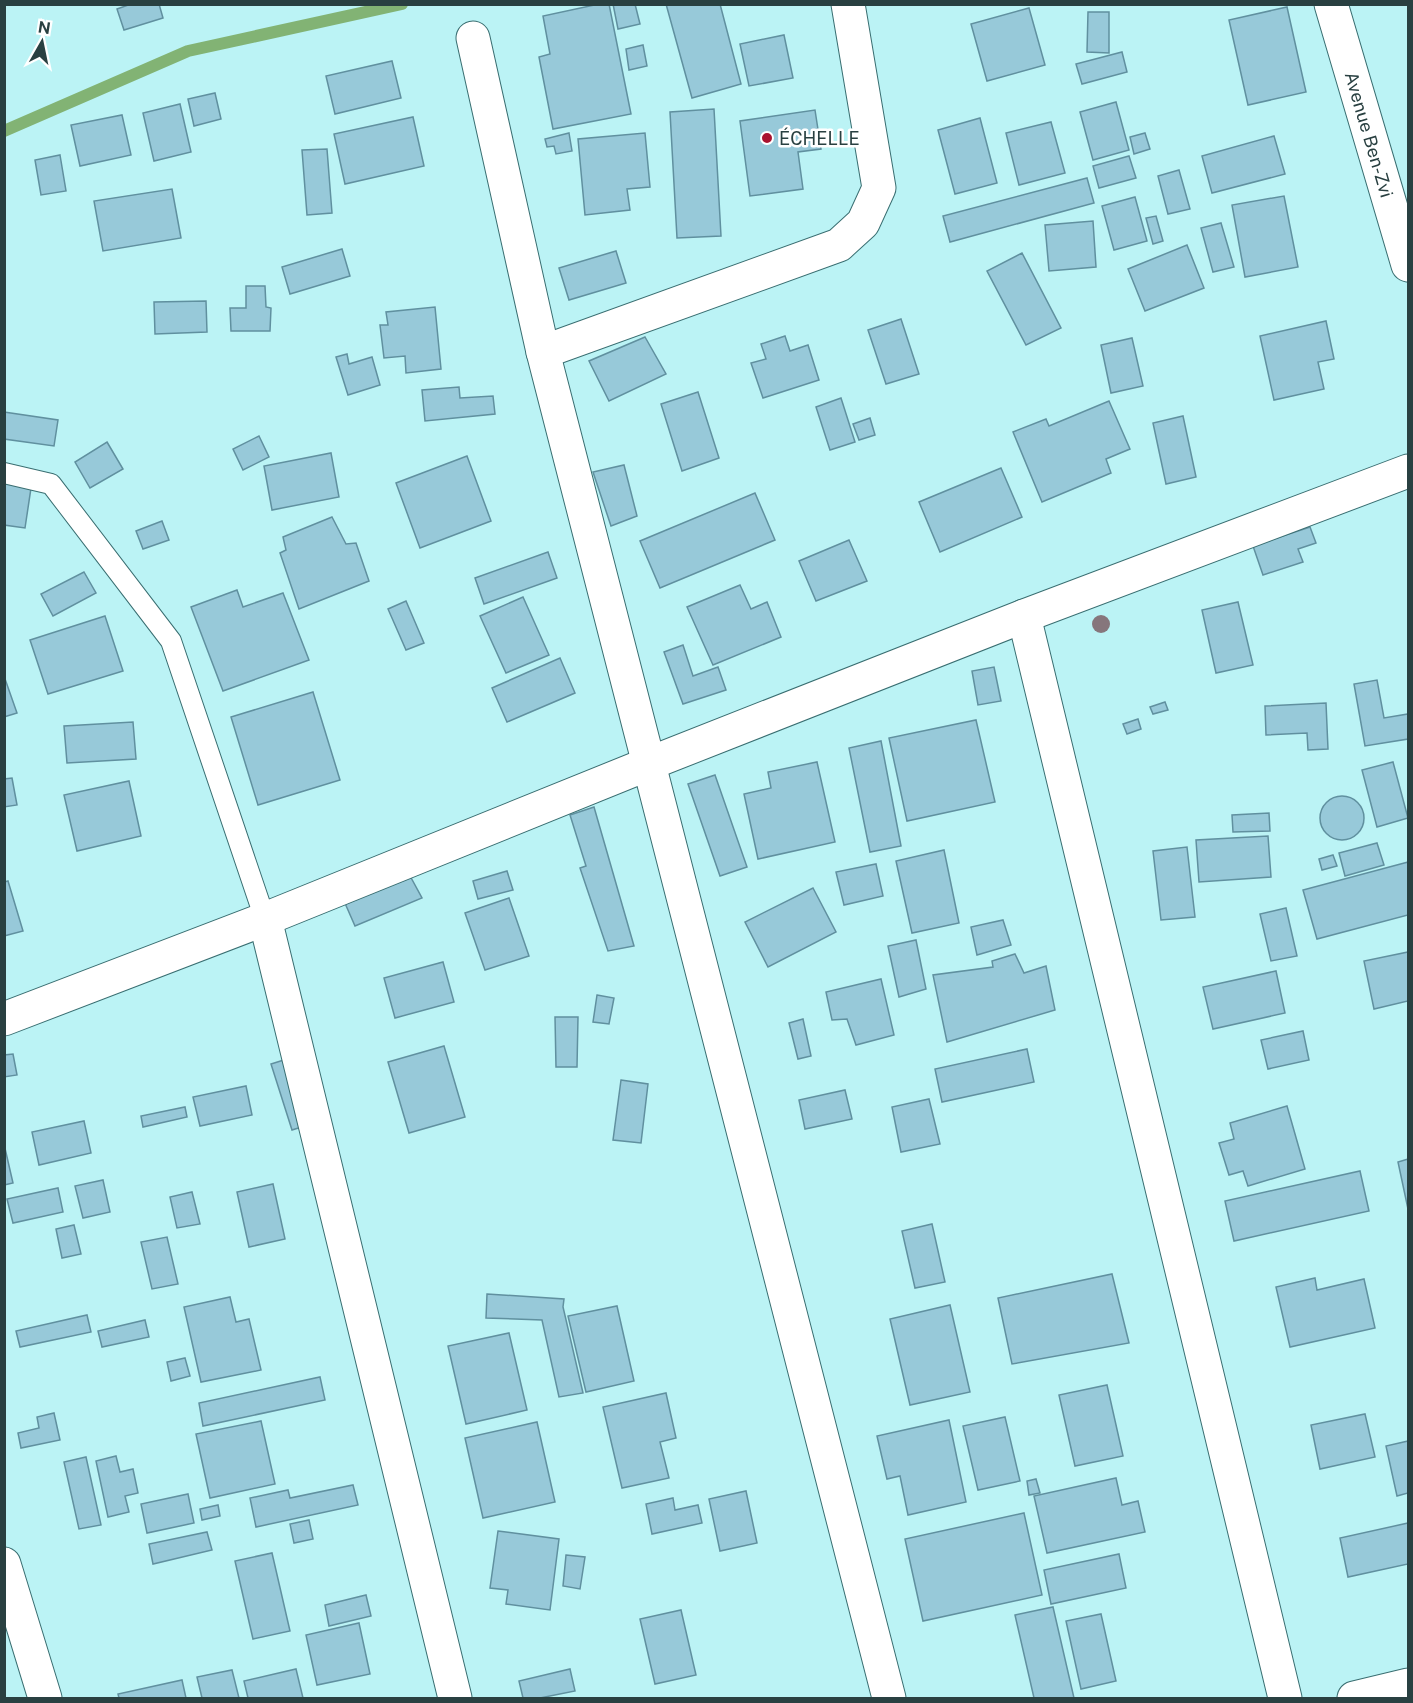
<svg xmlns="http://www.w3.org/2000/svg" width="1413" height="1703" font-family="'Public Sans',sans-serif">
<rect width="100%" height="100%" fill="#bbf3f5"/>
<g fill="none" stroke-linecap="round" stroke-linejoin="round">
<path stroke="#82b374" stroke-width="12" d="M4 131 188 51 402 4"/>
</g>
<g fill="#97c9d9" stroke="#60909f" stroke-width="1.5">
<path d="M131 4H159L163 18 124 30 117 9Z"/>
<path d="M599 4H609L631 114 553 129 539 57 550 54 543 16Z"/>
<path d="M613 4H635L640 24 618 29Z"/>
<path d="M666 4H720L741 84 692 98Z"/>
<path d="M1287 7 1306 92 1248 105 1229 20Z"/>
<path d="M1029 8 1045 65 987 81 971 24Z"/>
<path d="M1088 12H1109V53L1087 52Z"/>
<path d="M784 35 793 78 749 86 740 44Z"/>
<path d="M643 45 647 66 629 70 626 49Z"/>
<path d="M1122 52 1127 72 1082 84 1076 64Z"/>
<path d="M392 61 401 98 335 114 326 76Z"/>
<path d="M215 93 221 119 194 126 188 99Z"/>
<path d="M1116 102 1129 150 1093 160 1080 112Z"/>
<path d="M180 104 191 152 154 161 143 113Z"/>
<path d="M714 109 721 236 677 238 670 112Z"/>
<path d="M815 110 821 149 798 152 803 189 750 196 740 121Z"/>
<path d="M122 115 131 155 80 166 71 125Z"/>
<path d="M413 117 424 166 345 184 334 134Z"/>
<path d="M980 118 997 183 955 194 938 130Z"/>
<path d="M1051 122 1065 173 1019 185 1006 133Z"/>
<path d="M569 133 572 151 556 154 554 146 547 147 545 139Z"/>
<path d="M645 133 650 187 627 189 630 210 585 215 578 139Z"/>
<path d="M1145 133 1150 149 1134 154 1130 137Z"/>
<path d="M1274 136 1285 174 1212 193 1202 156Z"/>
<path d="M327 149 332 213 307 215 302 150Z"/>
<path d="M60 155 66 191 41 195 35 160Z"/>
<path d="M1129 156 1136 178 1099 188 1093 166Z"/>
<path d="M1179 170 1190 209 1168 214 1158 176Z"/>
<path d="M1087 178 1094 203 950 242 943 216Z"/>
<path d="M172 189 181 238 103 251 94 201Z"/>
<path d="M1284 196 1298 267 1245 277 1232 205Z"/>
<path d="M1135 197 1147 241 1114 250 1102 206Z"/>
<path d="M1156 216 1163 241 1153 244 1146 218Z"/>
<path d="M1093 221 1096 267 1049 271 1045 225Z"/>
<path d="M1221 223 1234 267 1213 272 1201 228Z"/>
<path d="M1187 245 1204 288 1145 311 1128 269Z"/>
<path d="M342 249 350 276 290 294 282 267Z"/>
<path d="M616 251 626 283 569 300 559 268Z"/>
<path d="M1022 253 1061 328 1026 345 987 271Z"/>
<path d="M246 286H265L266 307 271 308 270 331H231L230 308H246Z"/>
<path d="M206 301 207 332 155 334 154 302Z"/>
<path d="M435 307 441 369 406 373 405 356 384 358 380 325H388L386 312Z"/>
<path d="M901 319 919 374 886 384 868 330Z"/>
<path d="M1326 321 1334 359 1318 362 1324 389 1274 400 1260 336Z"/>
<path d="M785 336 790 351 808 345 819 380 763 398 751 363 766 359 761 344Z"/>
<path d="M645 337 666 374 609 401 589 361Z"/>
<path d="M1132 338 1143 386 1111 393 1101 345Z"/>
<path d="M347 354 349 364 372 357 380 385 348 395 336 357Z"/>
<path d="M459 387 460 398 493 396 495 414 425 421 422 390Z"/>
<path d="M698 392 719 458 682 471 661 404Z"/>
<path d="M841 398 855 442 830 450 816 407Z"/>
<path d="M1109 401 1130 449 1106 459 1111 473 1042 502 1013 432 1046 419 1049 426Z"/>
<path d="M4 412 58 420 54 446 4 439Z"/>
<path d="M1183 416 1196 477 1166 484 1153 423Z"/>
<path d="M870 418 875 435 859 440 853 424Z"/>
<path d="M259 436 269 457 243 470 233 449Z"/>
<path d="M107 442 123 469 90 488 75 462Z"/>
<path d="M331 453 339 497 272 510 264 466Z"/>
<path d="M467 456 491 521 420 548 396 483Z"/>
<path d="M624 465 637 516 611 526 593 472Z"/>
<path d="M1001 468 1022 517 940 552 919 502Z"/>
<path d="M4 483 31 488 25 528 4 525Z"/>
<path d="M755 493 775 540 660 588 640 541Z"/>
<path d="M332 517 346 544 356 543 369 581 299 609 280 553 286 550 283 537Z"/>
<path d="M162 521 169 540 143 549 136 531Z"/>
<path d="M1310 527 1316 543 1298 549 1303 562 1263 575 1253 546Z"/>
<path d="M849 540 867 581 816 601 799 561Z"/>
<path d="M548 552 557 578 484 604 475 578Z"/>
<path d="M84 572 96 593 53 616 41 594Z"/>
<path d="M740 585 751 609 767 602 781 637 713 665 687 607Z"/>
<path d="M237 590 243 607 283 593 309 660 223 691 191 607Z"/>
<path d="M523 597 549 655 506 673 480 616Z"/>
<path d="M406 601 424 643 406 650 388 609Z"/>
<path d="M1238 602 1253 665 1216 673 1202 610Z"/>
<path d="M105 616 123 671 48 694 30 640Z"/>
<path d="M683 645 693 676 718 667 726 690 683 704 664 652Z"/>
<path d="M560 658 575 693 507 722 492 688Z"/>
<path d="M994 667 1001 701 978 705 972 671Z"/>
<path d="M4 676 17 713 4 717Z"/>
<path d="M1377 680 1384 718 1408 714V739L1365 746 1354 684Z"/>
<path d="M313 692 340 780 258 805 231 717Z"/>
<path d="M1165 702 1168 710 1153 714 1150 707Z"/>
<path d="M1326 703 1328 749 1308 750 1307 733 1266 735 1265 706Z"/>
<path d="M1138 719 1141 729 1127 734 1123 724Z"/>
<path d="M976 720 995 802 907 821 889 738Z"/>
<path d="M133 722 136 759 67 763 64 726Z"/>
<path d="M881 741 901 846 870 852 849 748Z"/>
<path d="M817 762 835 842 758 859 744 794 771 788 768 772Z"/>
<path d="M1393 762 1408 818 1377 827 1362 770Z"/>
<path d="M715 775 747 867 720 876 688 784Z"/>
<path d="M12 778 17 805 4 807V779Z"/>
<path d="M129 781 141 836 77 851 64 795Z"/>
<circle cx="1342" cy="818" r="22"/>
<path d="M594 807 634 946 608 951 580 868 586 866 570 815Z"/>
<path d="M1269 813 1270 831 1233 832 1232 815Z"/>
<path d="M1268 836 1271 877 1199 882 1196 840Z"/>
<path d="M1377 843 1384 865 1345 876 1339 853Z"/>
<path d="M1187 847 1195 917 1161 920 1153 851Z"/>
<path d="M944 850 959 923 912 933 896 861Z"/>
<path d="M1333 855 1337 866 1322 870 1319 859Z"/>
<path d="M1408 862V915L1317 939 1303 890Z"/>
<path d="M876 864 883 896 844 905 836 872Z"/>
<path d="M507 871 513 890 478 899 473 881Z"/>
<path d="M409 874 422 898 355 926 344 901Z"/>
<path d="M8 881 23 931 4 936V882Z"/>
<path d="M813 888 836 932 768 967 745 922Z"/>
<path d="M509 898 529 956 485 970 465 913Z"/>
<path d="M1286 908 1297 956 1271 961 1260 914Z"/>
<path d="M1003 920 1011 945 977 955 971 927Z"/>
<path d="M916 940 926 989 899 997 888 946Z"/>
<path d="M1408 952V1001L1374 1009 1364 961Z"/>
<path d="M1015 954 1024 973 1046 966 1055 1010 947 1042 933 975 993 967 992 961Z"/>
<path d="M443 962 454 1002 395 1018 384 978Z"/>
<path d="M1276 971 1285 1013 1213 1029 1203 987Z"/>
<path d="M881 979 894 1035 856 1045 847 1019 832 1020 826 992Z"/>
<path d="M597 995 614 998 609 1024 593 1022Z"/>
<path d="M555 1017H578L577 1067H556Z"/>
<path d="M803 1019 811 1056 798 1059 789 1023Z"/>
<path d="M1303 1031 1309 1060 1268 1069 1261 1040Z"/>
<path d="M444 1046 465 1117 409 1133 388 1062Z"/>
<path d="M1027 1049 1034 1082 942 1102 935 1069Z"/>
<path d="M13 1054 17 1075 4 1077V1055Z"/>
<path d="M287 1059 308 1125 292 1130 271 1064Z"/>
<path d="M621 1080 648 1084 641 1143 613 1140Z"/>
<path d="M246 1086 252 1115 200 1126 193 1097Z"/>
<path d="M845 1090 852 1119 805 1129 799 1100Z"/>
<path d="M929 1099 940 1144 901 1152 892 1107Z"/>
<path d="M1287 1106 1305 1169 1248 1186 1243 1171 1229 1175 1219 1143 1234 1139 1230 1123Z"/>
<path d="M185 1107 187 1117 143 1127 141 1116Z"/>
<path d="M84 1121 91 1153 39 1165 32 1132Z"/>
<path d="M4 1144 13 1183 4 1185Z"/>
<path d="M1408 1159V1209L1398 1162Z"/>
<path d="M1360 1171 1369 1211 1234 1241 1225 1201Z"/>
<path d="M103 1180 110 1212 83 1218 75 1186Z"/>
<path d="M273 1184 285 1239 249 1247 237 1192Z"/>
<path d="M58 1188 63 1212 13 1223 7 1199Z"/>
<path d="M192 1192 200 1224 177 1228 170 1197Z"/>
<path d="M932 1224 945 1282 915 1288 902 1231Z"/>
<path d="M74 1225 81 1254 62 1258 56 1229Z"/>
<path d="M167 1237 178 1284 152 1289 141 1242Z"/>
<path d="M1112 1274 1129 1343 1012 1364 998 1298Z"/>
<path d="M1315 1278 1317 1290 1364 1279 1375 1328 1290 1347 1276 1287Z"/>
<path d="M487 1294 564 1299 563 1307 583 1393 559 1397 542 1320 486 1318Z"/>
<path d="M230 1297 236 1322 249 1319 261 1370 201 1382 184 1307Z"/>
<path d="M950 1305 970 1392 910 1405 890 1319Z"/>
<path d="M617 1306 634 1381 586 1392 568 1316Z"/>
<path d="M87 1315 91 1332 20 1347 16 1331Z"/>
<path d="M145 1320 149 1337 102 1347 98 1331Z"/>
<path d="M509 1333 527 1410 466 1424 448 1346Z"/>
<path d="M185 1358 190 1376 171 1381 167 1362Z"/>
<path d="M320 1377 325 1400 203 1426 199 1403Z"/>
<path d="M1107 1385 1123 1456 1075 1466 1059 1395Z"/>
<path d="M666 1393 676 1438 660 1442 669 1478 622 1488 603 1407Z"/>
<path d="M54 1413 60 1440 21 1448 18 1433 39 1428 37 1417Z"/>
<path d="M1365 1414 1375 1457 1320 1469 1311 1425Z"/>
<path d="M1005 1417 1020 1481 978 1490 963 1426Z"/>
<path d="M949 1420 966 1502 908 1515 900 1476 887 1479 877 1436Z"/>
<path d="M261 1421 275 1484 210 1498 196 1434Z"/>
<path d="M537 1422 555 1502 483 1518 465 1438Z"/>
<path d="M1408 1441V1493L1397 1496 1386 1446Z"/>
<path d="M116 1456 120 1472 133 1469 138 1493 125 1496 129 1512 108 1517 96 1461Z"/>
<path d="M86 1457 101 1525 79 1529 64 1462Z"/>
<path d="M1116 1478 1122 1505 1138 1501 1145 1532 1047 1553 1034 1496Z"/>
<path d="M1036 1479 1040 1493 1029 1495 1027 1481Z"/>
<path d="M353 1485 358 1505 256 1527 250 1498 288 1490 290 1498Z"/>
<path d="M746 1491 757 1543 720 1551 709 1499Z"/>
<path d="M188 1494 194 1523 147 1533 141 1504Z"/>
<path d="M673 1498 675 1510 698 1505 702 1523 652 1534 646 1504Z"/>
<path d="M218 1505 220 1516 202 1520 200 1509Z"/>
<path d="M1024 1513 1042 1595 923 1621 905 1539Z"/>
<path d="M309 1520 313 1539 294 1543 290 1524Z"/>
<path d="M1408 1523V1564L1348 1577 1340 1538Z"/>
<path d="M498 1531 559 1539 550 1610 506 1604 508 1590 490 1588Z"/>
<path d="M207 1532 212 1550 153 1564 149 1544Z"/>
<path d="M272 1553 290 1631 253 1639 235 1561Z"/>
<path d="M1119 1554 1126 1588 1051 1604 1044 1570Z"/>
<path d="M566 1555 585 1557 580 1589 563 1586Z"/>
<path d="M366 1595 371 1616 329 1626 325 1605Z"/>
<path d="M1053 1607 1074 1698H1034L1015 1615Z"/>
<path d="M681 1610 696 1675 655 1684 640 1619Z"/>
<path d="M1101 1614 1116 1681 1081 1689 1066 1621Z"/>
<path d="M359 1623 370 1674 317 1685 306 1635Z"/>
<path d="M296 1669 303 1698H248L244 1681Z"/>
<path d="M570 1669 575 1691 540 1698H523L519 1681Z"/>
<path d="M232 1670 239 1698H202L197 1677Z"/>
<path d="M182 1680 186 1698H119L118 1694Z"/>
</g>
<g fill="none" stroke-linecap="round" stroke-linejoin="round">
<defs>
<path id="service" d="M4 473 51 484 171 641 265 919"/>
<g id="minor">
<path d="M473 38 543 352 889 1698"/>
<path d="M543 352 839 245 863 223 879 188 848 4"/>
<path d="M1024 616 1285 1698"/>
<path d="M265 919 455 1698"/>
<path d="M4 1564 45 1698"/>
<path d="M1354 1698 1408 1685"/>
</g>
<g id="tertiary">
<path id="s1" d="M1331 4 1408 265"/>
<path d="M4 1019 265 919 648 764 1024 616 1408 471"/>
</g>
</defs>
<use href="#service" stroke="#396e71" stroke-width="22"/>
<use href="#minor" stroke="#396e71" stroke-width="35"/>
<use href="#tertiary" stroke="#396e71" stroke-width="35"/>
<use href="#service" stroke="#fff" stroke-width="20"/>
<use href="#minor" stroke="#fff" stroke-width="33"/>
<use href="#tertiary" stroke="#fff" stroke-width="33"/>
</g>
<circle fill="#86767c" cx="1101" cy="624" r="9"/>
<circle fill="#a9122f" stroke="#fff" stroke-width="2" cx="767" cy="138" r="6"/>
<g text-anchor="middle" dominant-baseline="central" stroke-width="5" stroke-linejoin="round" paint-order="stroke">
<g font-size="18" fill="#294041" stroke="#fff">
<text stroke="none"><textPath href="#s1" startOffset="136">Avenue Ben-Zvi</textPath></text>
</g>
<g font-size="18" fill="#294041" stroke="#fff" text-anchor="start">
<text x="779" y="138">ÉCHELLE</text>
</g>
</g>
<rect width="1413" height="1703" fill="none" stroke="#294041" stroke-width="12"/>
<g transform="translate(42 42) rotate(9)" stroke="#ffffff" stroke-width="4.5" paint-order="stroke">
<path d="M0-4.5L10 22L0 15L-10 22Z" fill="#294041"/>
<text y="-9" font-size="16" font-weight="bold" text-anchor="middle" fill="#294041">N</text>
</g>
</svg>
